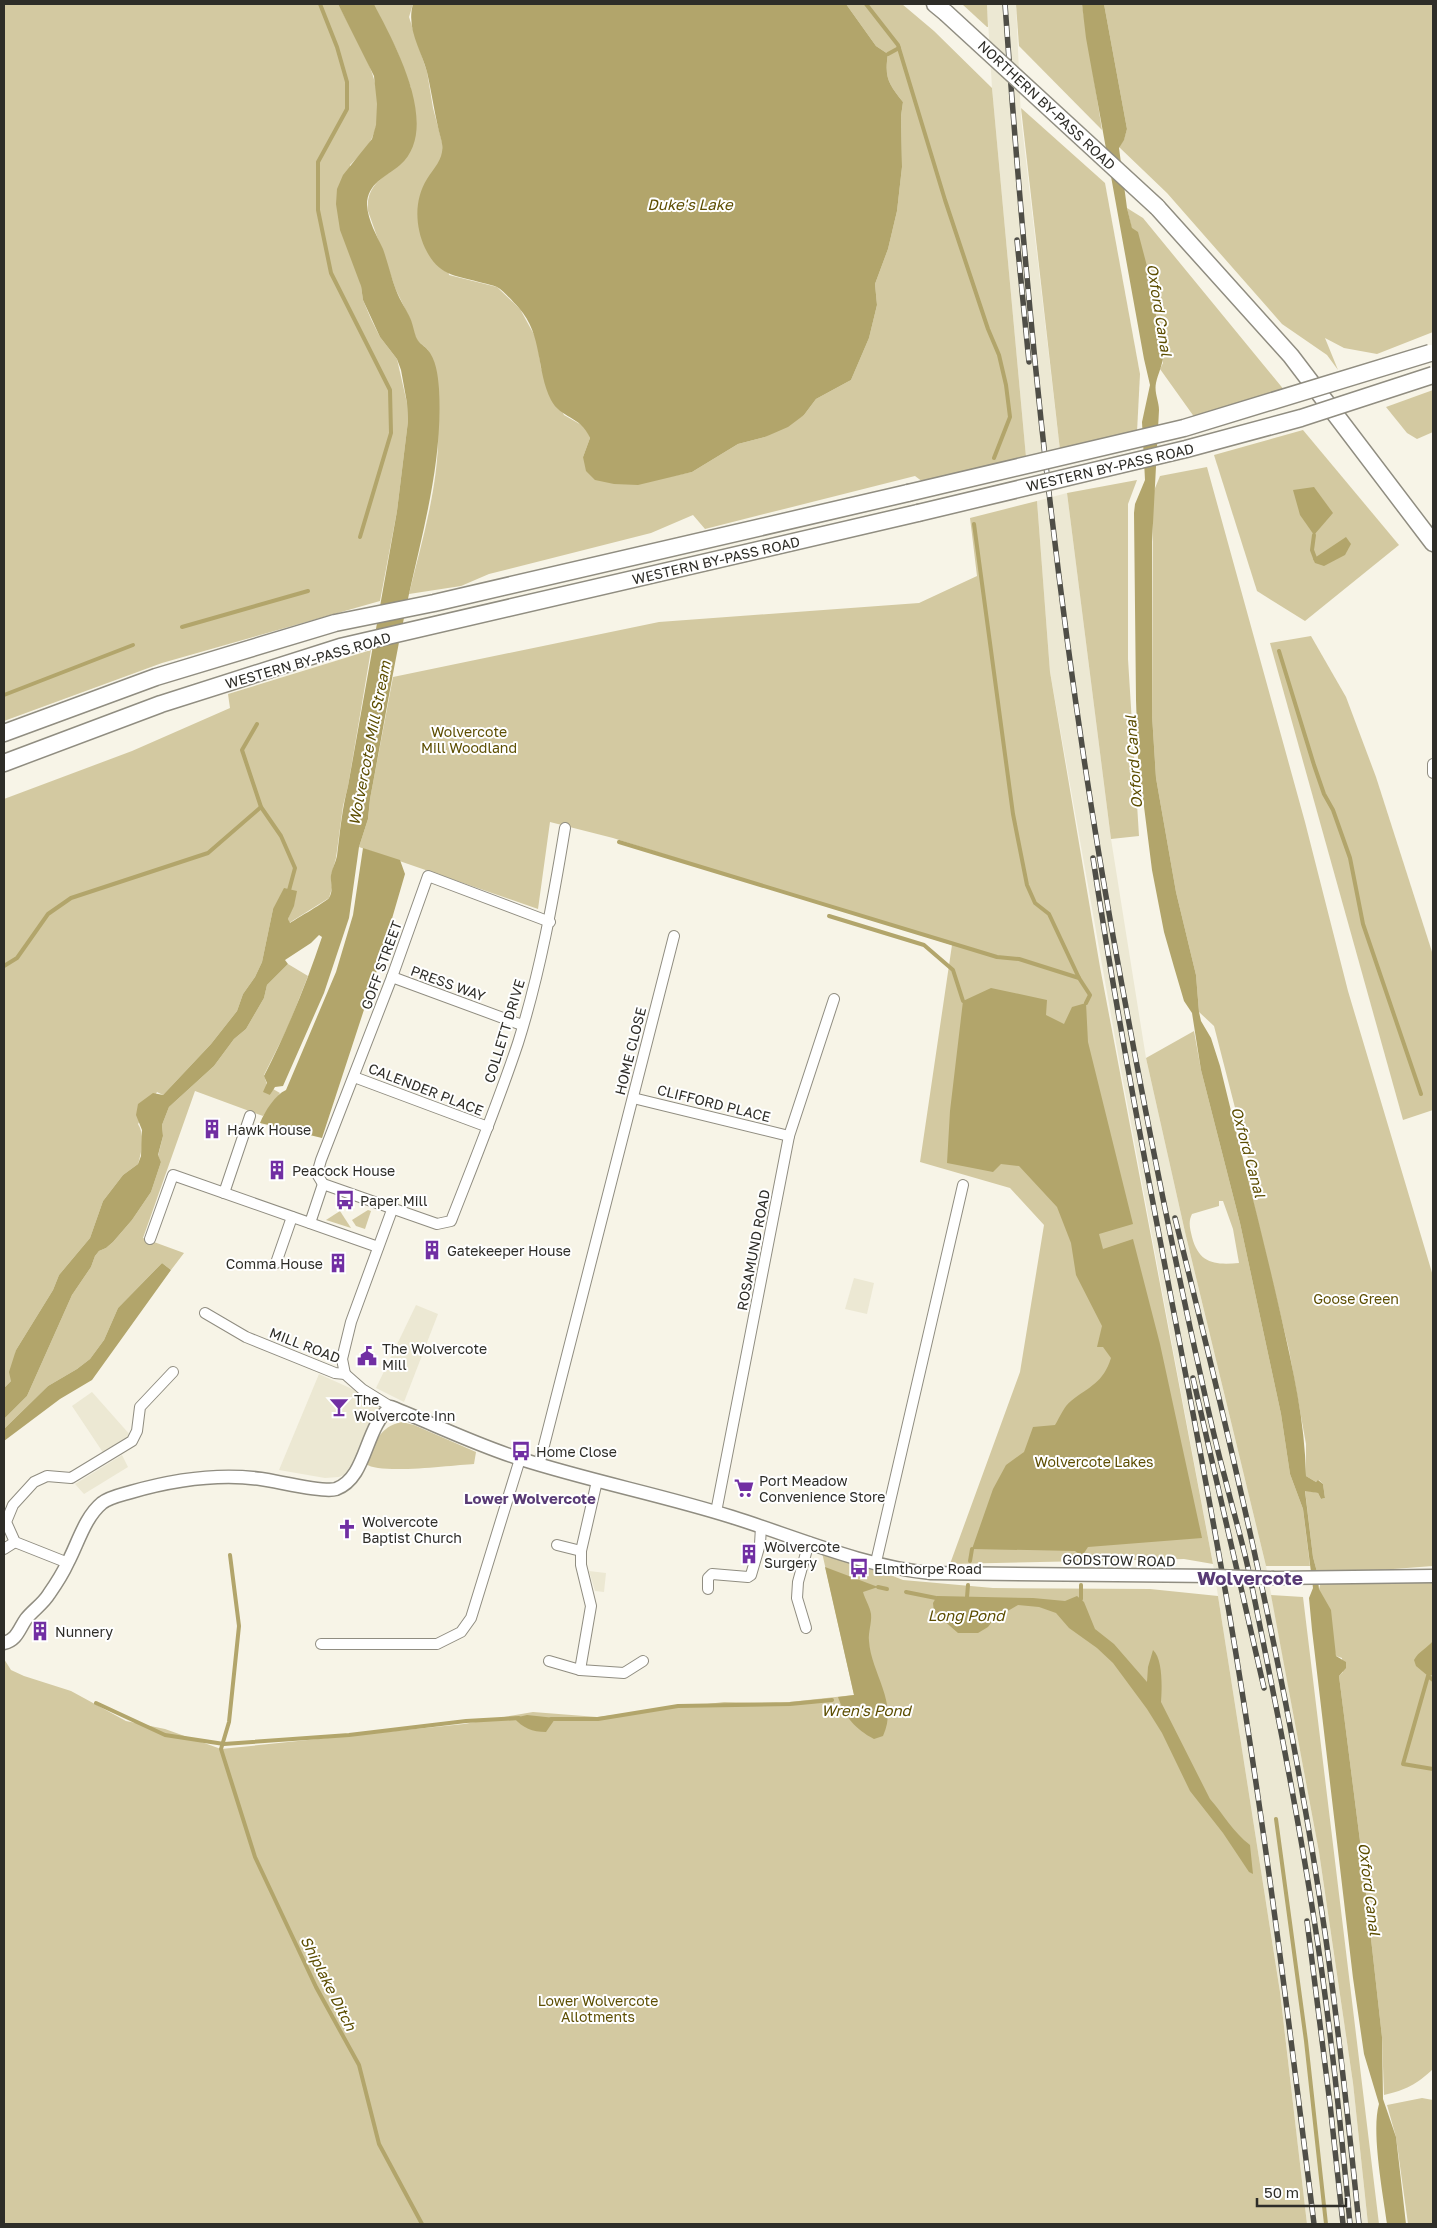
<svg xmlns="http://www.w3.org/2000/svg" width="1437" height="2228" font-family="'Golos Text',sans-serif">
<rect width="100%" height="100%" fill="#f7f4e7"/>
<g fill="#ece8d3">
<path d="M987 4H1016L1021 118 1060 450 1026 457 992 88Z"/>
<path d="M1067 493 1111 839 1146 1058 1185 1232 1266 1566 1319 1852 1353 2083 1368 2224H1307L1280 1992 1213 1564 1117 1049 1050 672 1037 501Z"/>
<path d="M854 1278 874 1283 867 1314 845 1309Z"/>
<path d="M416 1305 438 1314 404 1402 376 1388Z"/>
<path d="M319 1374 381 1402 353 1464 346 1474 339 1477 325 1478 279 1470Z"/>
<path d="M92 1392 131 1436 104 1454 72 1406Z"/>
<path d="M122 1455 128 1467 84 1494 75 1484Z"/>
<path d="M589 1571 606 1573 604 1592 595 1591Z"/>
</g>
<g fill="#d3c9a1" fill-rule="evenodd">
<path d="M4 4H338C358 43 393 92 372 138 367 149 358 157 350 165L361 286 363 300 371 319 380 337 397 359 407 403 408 421 397 511 380 601 162 663 4 721Z"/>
<path d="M374 4H413L409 17 427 72 433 108 442 142 443 156 436 167 449 275 497 287 520 309 537 340 541 368 564 415 585 427 590 438 583 457 668 477 692 472 738 444 765 437 804 415 816 399 851 380 869 338 877 305 875 284 888 249 897 211 902 167 901 116 903 102C889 84 884 78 888 54L876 46 846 4H902L934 31 992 88 1026 457 923 482 915 476 705 529 693 515 651 533 489 574 461 586 409 594C422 540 440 483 438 426 437 401 431 375 428 350L416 339 410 319 396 290 368 211C366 192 375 182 390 172L411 88 397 51Z"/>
<path d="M962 4H987L988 27H987Z"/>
<path d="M1016 4H1082L1102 130 1019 46Z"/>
<path d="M1104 4H1433V332L1377 354 1344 348 1325 338 1338 370 1327 355 1282 324 1167 193 1119 147 1124 139 1127 129Z"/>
<path d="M1021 108 1105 183 1140 374 1137 432 1060 450Z"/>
<path d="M1127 208 1143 218 1285 391 1195 418 1160 369 1163 363Z"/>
<path d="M1433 390V432L1417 439 1407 433 1386 407Z"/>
<path d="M1303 430 1399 545 1305 621 1257 591 1214 455Z"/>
<path d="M1207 467 1305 822 1348 991 1433 1276V1566L1341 1573 1317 1572 1313 1557 1305 1490 1318 1493 1321 1499 1325 1498 1323 1484 1319 1480 1316 1482 1306 1476V1444L1289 1350 1246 1172 1251 1170 1214 1026 1199 1012 1196 975 1176 892 1156 778 1152 715 1153 493 1160 476Z"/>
<path d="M1137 480 1128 504V659L1139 836 1111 839 1067 493Z"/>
<path d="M1037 501 1050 672 1100 967 1213 1564 1184 1559 950 1564 1020 1372 1044 1225 1010 1188 920 1162 952 945 613 838 550 822 538 909 359 847 368 819 370 799 393 677 659 622 919 603 977 576 970 518Z"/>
<path d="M1311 636 1346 697 1376 777 1433 955V1110L1403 1120 1270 643Z"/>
<path d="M371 650 348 786 343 806 336 858 331 876 332 888 329 898 289 923 288 919 295 900 273 909 262 962 255 977 243 994 237 1011 211 1044 163 1095 157 1092 138 1124C145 1135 142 1151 138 1164L123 1175 103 1201 90 1238 59 1275 53 1290 16 1350 11 1381 4 1388V799L132 751 230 708 228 694Z"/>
<path d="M288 964 308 976 288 1027 264 1075 270 1095 273 1089 280 1093 263 1116 195 1091 143 1238 184 1253 171 1270 162 1263 118 1308 104 1340 90 1359 77 1369 48 1386 4 1429V1419L27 1396 72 1295 91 1267 95 1256 99 1251 106 1248 113 1242 132 1220 151 1192 161 1162 158 1156 163 1136 162 1125 169 1107 214 1066 234 1039 246 1029 264 998 267 985Z"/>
<path d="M1194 1031 1201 1070 1240 1223 1281 1414 1290 1474 1303 1509 1310 1566H1266L1185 1232 1146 1058ZM1219 1201H1223L1233 1229 1239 1263C1215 1265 1199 1264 1192 1237 1190 1228 1188 1222 1192 1214L1219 1206Z"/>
<path d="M368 1210 371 1211 365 1229 356 1226 352 1220Z"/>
<path d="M340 1211 351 1228 326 1220Z"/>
<path d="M402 1422 414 1425 476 1452 474 1464C453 1465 380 1475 366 1464 374 1445 379 1426 402 1422Z"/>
<path d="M821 1548 903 1580 993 1588 1150 1589 1218 1596 1280 1992 1307 2224H4V1659L11 1670 24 1676 71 1691 126 1721 165 1729 221 1749 464 1724 533 1712 597 1717 724 1702 780 1703 854 1695Z"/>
<path d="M1433 1581V2069C1417 2084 1406 2090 1384 2095L1382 2037 1361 1849 1339 1676 1343 1672 1342 1658 1336 1656 1319 1589 1321 1582Z"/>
<path d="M1271 1595 1303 1597 1379 2224H1368L1353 2083 1319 1852Z"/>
<path d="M1422 2098 1433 2100V2224H1408L1396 2137 1387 2105Z"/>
</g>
<g fill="#b2a56b">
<path d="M338 4H374C394 43 442 128 400 165 386 177 367 183 367 205 368 221 377 236 383 249 388 263 391 277 396 290 400 301 407 310 411 320 413 326 414 331 416 337 418 342 423 345 427 349 436 359 438 375 439 389 443 459 424 526 409 594 394 662 383 731 370 799L368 819 359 847 349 918 324 993 283 1086 275 1087 270 1095 263 1092 267 1083 264 1076C287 1031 306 985 322 937L319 935 311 943 285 960 288 964 267 985 264 998 246 1029 234 1039 214 1066 169 1107 162 1125 163 1136 158 1155 161 1162 151 1192 132 1220 113 1242 106 1248 99 1251 95 1256 91 1267 72 1295 27 1396 4 1419V1388L11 1381 9 1372 16 1350 53 1290 59 1275 90 1238 103 1201 123 1175 138 1164 141 1156 142 1130 136 1115 138 1104 153 1093 163 1095 211 1044 237 1011 243 994 255 977 262 962 273 909 284 888 297 891 294 906 288 919 290 923C296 919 327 901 329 898 334 890 330 882 331 875 332 868 336 862 337 856 340 832 342 809 348 786L397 511 408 421 407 403 401 370 397 359 380 337 363 300 361 286 340 230 336 204 337 189 343 175 372 139 376 125 377 104 374 76Z"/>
<path d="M413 4H846L876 46 888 54C884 78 889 84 903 102L901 116 902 167 897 211 888 249 875 284 877 305 869 338 851 380 816 399 804 415 788 427 765 437 738 444 692 472 638 485 614 484 595 480 586 471 583 457 590 438C580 415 561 419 551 400 536 370 543 335 519 308 513 302 504 291 497 287 493 285 487 284 483 283 455 275 439 277 425 248 415 226 414 200 427 179 436 165 446 157 441 139 435 117 432 94 427 72 421 49 406 29 413 4Z"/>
<path d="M1082 4H1104L1127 129 1124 140 1119 148 1127 208 1132 228 1138 232 1148 270 1163 355C1163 365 1158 373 1156 383 1154 393 1159 401 1159 410L1152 542V715L1156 778 1176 892 1196 975 1199 1012 1201 1021 1211 1038 1220 1066C1240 1149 1262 1232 1281 1316 1293 1369 1305 1422 1306 1476L1316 1482 1318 1480 1323 1484 1325 1498 1321 1499 1318 1493 1305 1491 1313 1557 1317 1572 1319 1589 1331 1610 1336 1656 1346 1662V1668L1339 1676 1361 1849 1382 2037 1383 2099 1396 2137 1406 2224H1387C1383 2194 1371 2131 1379 2104L1364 2054 1353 1978 1312 1630 1309 1598 1313 1588 1303 1509 1290 1474 1281 1414 1240 1223 1201 1070 1192 1013 1184 1001 1174 967 1164 932 1152 870 1138 759 1136 700 1134 513 1135 504 1145 480 1142 422 1150 385 1144 359 1086 38Z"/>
<path d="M1314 487 1333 513 1314 535 1300 515 1293 490Z"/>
<path d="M1346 537 1351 544 1345 555 1324 566 1315 563 1313 559Z"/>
<path d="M363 848 400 860 405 874 377 970 322 1138 260 1123C265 1111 275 1095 286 1090L336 972 353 915Z"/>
<path d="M991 988 1047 1000 1046 1015 1064 1024 1072 1007 1086 1003 1088 1042 1133 1224 1099 1234 1103 1249 1133 1239 1160 1344 1202 1538 1088 1547 1082 1556 1075 1551 972 1549 993 1489 1006 1465 1024 1452 1033 1427 1055 1425C1060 1417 1064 1406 1071 1401 1090 1386 1103 1383 1111 1358L1103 1347H1097L1102 1326 1076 1275 1071 1243 1057 1207 1019 1166 1001 1164 993 1172 947 1163 950 1111 963 1001Z"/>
<path d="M162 1263 171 1270 92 1380 60 1399 4 1441V1429L48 1386 77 1369 90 1359 104 1340 118 1308Z"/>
<path d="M825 1567 878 1587 863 1592C865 1599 870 1607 871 1614 872 1623 868 1632 869 1641 871 1673 899 1703 883 1736L874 1739C855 1729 845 1717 838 1697L854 1695Z"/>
<path d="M937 1596 1033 1598 1065 1601 1077 1596 1084 1602 1095 1629 1114 1644 1147 1682 1148 1667 1153 1650C1163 1659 1162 1688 1161 1702L1210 1799C1224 1815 1233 1832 1250 1845L1253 1874 1249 1872 1223 1833 1190 1791 1162 1733 1147 1709 1113 1663 1097 1648 1069 1628 1056 1613 1039 1607 1018 1605 994 1619 988 1627 978 1633H958L934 1612 933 1603Z"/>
<path d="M1433 1641V1675L1428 1676 1416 1666 1414 1660C1419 1651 1426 1649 1433 1641Z"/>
<path d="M527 1715 555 1718V1719L546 1732C532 1732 523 1728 514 1718Z"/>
</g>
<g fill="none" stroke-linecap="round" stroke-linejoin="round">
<g stroke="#b2a56b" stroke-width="4">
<path d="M320 4 337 47 347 82V109L318 162V210L331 273 390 390 391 433 360 537"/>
<path d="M866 4 898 45 945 200 988 329 999 355 1006 385 1010 417 994 458"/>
<path d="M888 54 899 48"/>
<path d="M974 524 1013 814 1027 885 1035 903 1049 914 1079 978"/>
<path d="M1314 535 1312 550 1315 558"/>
<path d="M182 627 308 591"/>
<path d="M1279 651 1314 765 1324 794 1333 810 1350 858 1363 924 1421 1094"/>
<path d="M4 695 133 645"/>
<path d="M257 724 242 750 261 807 281 836 295 868 288 894"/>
<path d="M619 842 997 957 1019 959 1079 978 1090 995 1086 1003"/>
<path d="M829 916 924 945 953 970 963 1001"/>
<path d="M4 966 17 958 48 914 71 898 208 853 261 807"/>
<path d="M230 1555 239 1626 229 1722 221 1749 255 1857 316 1987 359 2065 379 2144 422 2224"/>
<path d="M970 1561 972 1549"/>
<path d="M1081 1563 1082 1556"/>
<path d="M878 1587 887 1589"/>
<path d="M906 1592 936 1598"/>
<path d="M967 1597 968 1585"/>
<path d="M1081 1599V1585"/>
<path d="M1433 1680 1428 1676 1403 1764 1433 1769"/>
<path d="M96 1703 165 1735 224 1744 349 1735 466 1721 519 1718"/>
<path d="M551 1719H598L678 1706 790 1704 832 1700"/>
<path d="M1276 1819 1306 2041 1326 2224"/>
</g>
<defs>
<g id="minor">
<path d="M1433 764V773"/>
<path d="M392 977 522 1025"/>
<path d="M354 1077 488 1127"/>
<path d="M633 1098 789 1136"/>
<path d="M323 1184 437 1224 451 1221C474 1162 498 1103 518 1043 540 973 553 901 565 828"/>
<path d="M323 1184 317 1174 321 1160 392 977 428 876 550 922"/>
<path d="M224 1193 250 1116"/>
<path d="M310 1223 323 1184"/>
<path d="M150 1239 173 1175 378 1247"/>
<path d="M276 1263 292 1217"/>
<path d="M205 1313 246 1337 335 1373 345 1374 362 1389 391 1407"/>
<path d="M345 1374 342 1359 351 1322 392 1210"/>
<path d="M539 1465 674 936"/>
<path d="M597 1481 581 1551V1565L591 1606 580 1670 624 1673 643 1661"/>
<path d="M716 1512 789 1136 834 999"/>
<path d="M557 1545 581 1551"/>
<path d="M4 1549 15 1542"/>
<path d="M876 1562 963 1185"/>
<path d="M68 1563 15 1542 6 1522 13 1505 34 1482 47 1476 71 1478 132 1441 137 1431 140 1407 173 1372"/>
<path d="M708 1589V1578L712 1574 748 1577 751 1575 760 1544 761 1527"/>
<path d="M806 1628 797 1598 798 1582 809 1542"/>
<path d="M321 1644H437L461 1632 471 1618 520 1459"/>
<path d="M549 1661 580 1670"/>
</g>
<g id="tertiary">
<path d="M1274 1578 1433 1576"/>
<path d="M4 1643C17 1640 19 1629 26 1619 33 1610 43 1604 49 1594 56 1584 63 1573 68 1562 78 1543 85 1517 102 1503 110 1497 121 1495 131 1492 173 1480 217 1473 261 1479 277 1481 324 1493 336 1489 368 1477 364 1427 391 1407 434 1424 476 1445 521 1459 590 1481 662 1495 732 1517 796 1537 864 1567 931 1573L1216 1576"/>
</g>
<g id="trunk">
<path d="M935 4 946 13"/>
<path d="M1157 207 1291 356 1433 543"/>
<path d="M4 733 156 677 335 623 434 603 908 493"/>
<path d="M4 763 161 704 340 647 918 513"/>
</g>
</defs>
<use href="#minor" stroke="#908d81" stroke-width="12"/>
<use href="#tertiary" stroke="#908d81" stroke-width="15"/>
<use href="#trunk" stroke="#908d81" stroke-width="19"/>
<use href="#minor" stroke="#fff" stroke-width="10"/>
<use href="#tertiary" stroke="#fff" stroke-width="12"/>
<use href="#trunk" stroke="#fff" stroke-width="16"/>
<defs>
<g id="rail">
<path d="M1005 4C1027 316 1058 628 1113 936 1139 1080 1167 1225 1199 1368 1207 1405 1215 1442 1225 1478 1233 1511 1243 1543 1250 1577 1274 1695 1298 1813 1316 1932 1331 2029 1341 2127 1350 2224"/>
<path d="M1017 240 1029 362"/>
<path d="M1093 858C1131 1112 1187 1364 1230 1618 1264 1819 1289 2022 1314 2224"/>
<path d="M1175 1218C1234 1454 1290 1692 1325 1933 1339 2030 1349 2127 1359 2224"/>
<path d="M1193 1378 1264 1688"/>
<path d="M1307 1921 1330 2104 1343 2224"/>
</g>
</defs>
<use href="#rail" stroke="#4f4e47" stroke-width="5.5"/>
<use href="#rail" stroke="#fff" stroke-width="4" stroke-dasharray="11" stroke-linecap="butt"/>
<defs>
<path id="tertiary-bridge" d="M1216 1576 1274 1578"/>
<g id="trunk-bridge">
<path d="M946 13 1157 207"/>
<path d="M908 493 1184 428 1430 353"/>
<path d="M918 513 1186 449 1301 418 1433 375"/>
</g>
</defs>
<use href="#tertiary-bridge" stroke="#908d81" stroke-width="15" stroke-linecap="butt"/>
<use href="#trunk-bridge" stroke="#908d81" stroke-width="19" stroke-linecap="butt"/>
<use href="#tertiary-bridge" stroke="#fff" stroke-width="12"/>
<use href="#trunk-bridge" stroke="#fff" stroke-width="16"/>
</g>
<defs>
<symbol id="building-bare" viewBox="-9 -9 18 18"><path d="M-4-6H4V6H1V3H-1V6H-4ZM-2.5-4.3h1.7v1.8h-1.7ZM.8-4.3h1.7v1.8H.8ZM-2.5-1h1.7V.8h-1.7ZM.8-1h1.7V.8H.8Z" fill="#712fa3" stroke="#fff" stroke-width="2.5" paint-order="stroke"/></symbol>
<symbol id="bus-bare" viewBox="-9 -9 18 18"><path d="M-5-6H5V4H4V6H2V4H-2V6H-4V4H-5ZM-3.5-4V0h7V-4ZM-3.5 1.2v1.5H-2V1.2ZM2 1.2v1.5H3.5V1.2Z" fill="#712fa3" stroke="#fff" stroke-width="2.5" paint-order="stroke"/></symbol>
<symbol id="civic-bare" viewBox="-9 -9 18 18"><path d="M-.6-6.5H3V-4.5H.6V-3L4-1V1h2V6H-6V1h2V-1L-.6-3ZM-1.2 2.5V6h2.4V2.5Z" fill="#712fa3" stroke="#fff" stroke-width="2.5" paint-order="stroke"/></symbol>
<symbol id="bar-bare" viewBox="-9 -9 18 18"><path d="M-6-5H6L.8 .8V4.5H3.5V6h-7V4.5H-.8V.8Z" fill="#712fa3" stroke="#fff" stroke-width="2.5" paint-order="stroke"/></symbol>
<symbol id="supermarket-bare" viewBox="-9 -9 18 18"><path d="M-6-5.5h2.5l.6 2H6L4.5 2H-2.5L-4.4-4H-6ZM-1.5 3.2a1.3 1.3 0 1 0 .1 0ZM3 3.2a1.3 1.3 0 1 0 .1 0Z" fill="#712fa3" stroke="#fff" stroke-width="2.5" paint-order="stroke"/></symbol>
<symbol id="church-bare" viewBox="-9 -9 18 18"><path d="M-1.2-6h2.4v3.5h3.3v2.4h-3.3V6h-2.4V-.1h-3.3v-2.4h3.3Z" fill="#712fa3" stroke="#fff" stroke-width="2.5" paint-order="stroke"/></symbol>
</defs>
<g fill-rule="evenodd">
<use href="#building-bare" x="198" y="1115" width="28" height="28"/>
<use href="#building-bare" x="263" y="1156" width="28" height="28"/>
<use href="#bus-bare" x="331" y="1186" width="28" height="28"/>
<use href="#building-bare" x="418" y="1236" width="28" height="28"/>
<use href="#building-bare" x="324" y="1249" width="28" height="28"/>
<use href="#civic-bare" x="353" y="1342" width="28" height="28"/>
<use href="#bar-bare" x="325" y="1393" width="28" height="28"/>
<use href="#bus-bare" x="507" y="1437" width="28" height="28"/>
<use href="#supermarket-bare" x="730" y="1474" width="28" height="28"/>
<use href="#church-bare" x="333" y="1515" width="28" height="28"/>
<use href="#building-bare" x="735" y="1540" width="28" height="28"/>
<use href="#bus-bare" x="845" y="1554" width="28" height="28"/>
<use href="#building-bare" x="26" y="1617" width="28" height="28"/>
</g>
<g text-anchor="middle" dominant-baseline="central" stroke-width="4" stroke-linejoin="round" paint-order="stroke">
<g font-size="14" fill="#2e2d28" stroke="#fff">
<text transform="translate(1047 105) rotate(43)">NORTHERN BY-PASS ROAD</text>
<text transform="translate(1110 467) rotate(-13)">WESTERN BY-PASS ROAD</text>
<text transform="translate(716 560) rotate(-13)">WESTERN BY-PASS ROAD</text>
<text transform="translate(308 660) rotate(-16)">WESTERN BY-PASS ROAD</text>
<text transform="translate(381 965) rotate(-70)">GOFF STREET</text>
<text transform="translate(448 983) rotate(20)">PRESS WAY</text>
<text transform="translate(504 1031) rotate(-73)">COLLETT DRIVE</text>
<text transform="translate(630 1051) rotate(-76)">HOME CLOSE</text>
<text transform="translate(426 1089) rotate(21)">CALENDER PLACE</text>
<text transform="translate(714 1103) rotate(14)">CLIFFORD PLACE</text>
<text transform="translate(753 1250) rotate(-79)">ROSAMUND ROAD</text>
<text transform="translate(305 1345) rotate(21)">MILL ROAD</text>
<text transform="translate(1119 1560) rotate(1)">GODSTOW ROAD</text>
</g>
<g font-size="14" fill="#5d4e02" stroke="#fff">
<text x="469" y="731">Wolvercote<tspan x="469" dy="16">Mill Woodland</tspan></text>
<text x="1356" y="1298">Goose Green</text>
<text x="1094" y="1461">Wolvercote Lakes</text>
<text x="598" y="2000">Lower Wolvercote<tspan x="598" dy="16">Allotments</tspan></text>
</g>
<g font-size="14" fill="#2e2d28" stroke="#fff" text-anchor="start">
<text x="227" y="1129">Hawk House</text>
<text x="292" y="1170">Peacock House</text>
<text x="360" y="1200">Paper Mill</text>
<text x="447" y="1250">Gatekeeper House</text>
<text x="323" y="1263" text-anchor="end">Comma House</text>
<text x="382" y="1348">The Wolvercote<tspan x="382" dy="16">Mill</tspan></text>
<text x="354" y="1399">The<tspan x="354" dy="16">Wolvercote Inn</tspan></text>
<text x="536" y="1451">Home Close</text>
<text x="759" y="1480">Port Meadow<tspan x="759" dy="16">Convenience Store</tspan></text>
<text x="362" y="1521">Wolvercote<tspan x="362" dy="16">Baptist Church</tspan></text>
<text x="764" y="1546">Wolvercote<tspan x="764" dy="16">Surgery</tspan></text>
<text x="874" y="1568">Elmthorpe Road</text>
<text x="55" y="1631">Nunnery</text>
</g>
<g font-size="15" font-style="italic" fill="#5c4d01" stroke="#fff">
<text x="690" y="204">Duke's Lake</text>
<text transform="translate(1160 310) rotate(81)">Oxford Canal</text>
<text transform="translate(369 743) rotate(-79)">Wolvercote Mill Stream</text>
<text transform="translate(1133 762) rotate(-94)">Oxford Canal</text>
<text transform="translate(1249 1152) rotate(75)">Oxford Canal</text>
<text x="966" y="1615">Long Pond</text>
<text x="866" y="1710">Wren's Pond</text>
<text transform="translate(1370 1889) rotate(83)">Oxford Canal</text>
<text transform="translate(329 1983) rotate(63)">Shiplake Ditch</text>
</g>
<g font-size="15" font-weight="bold" fill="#593b75" stroke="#fff">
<text x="530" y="1498">Lower Wolvercote</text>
</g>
<g font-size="19" font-weight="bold" fill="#593b75" stroke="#fff">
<text x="1250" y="1577">Wolvercote</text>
</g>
</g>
<rect width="1437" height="2228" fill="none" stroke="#2e2d28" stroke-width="10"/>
<path d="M1257 2198v8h89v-8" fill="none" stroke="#2e2d28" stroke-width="2.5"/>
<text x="1264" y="2198" font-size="15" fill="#2e2d28" stroke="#ffffff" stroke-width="4" paint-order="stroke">50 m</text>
</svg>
